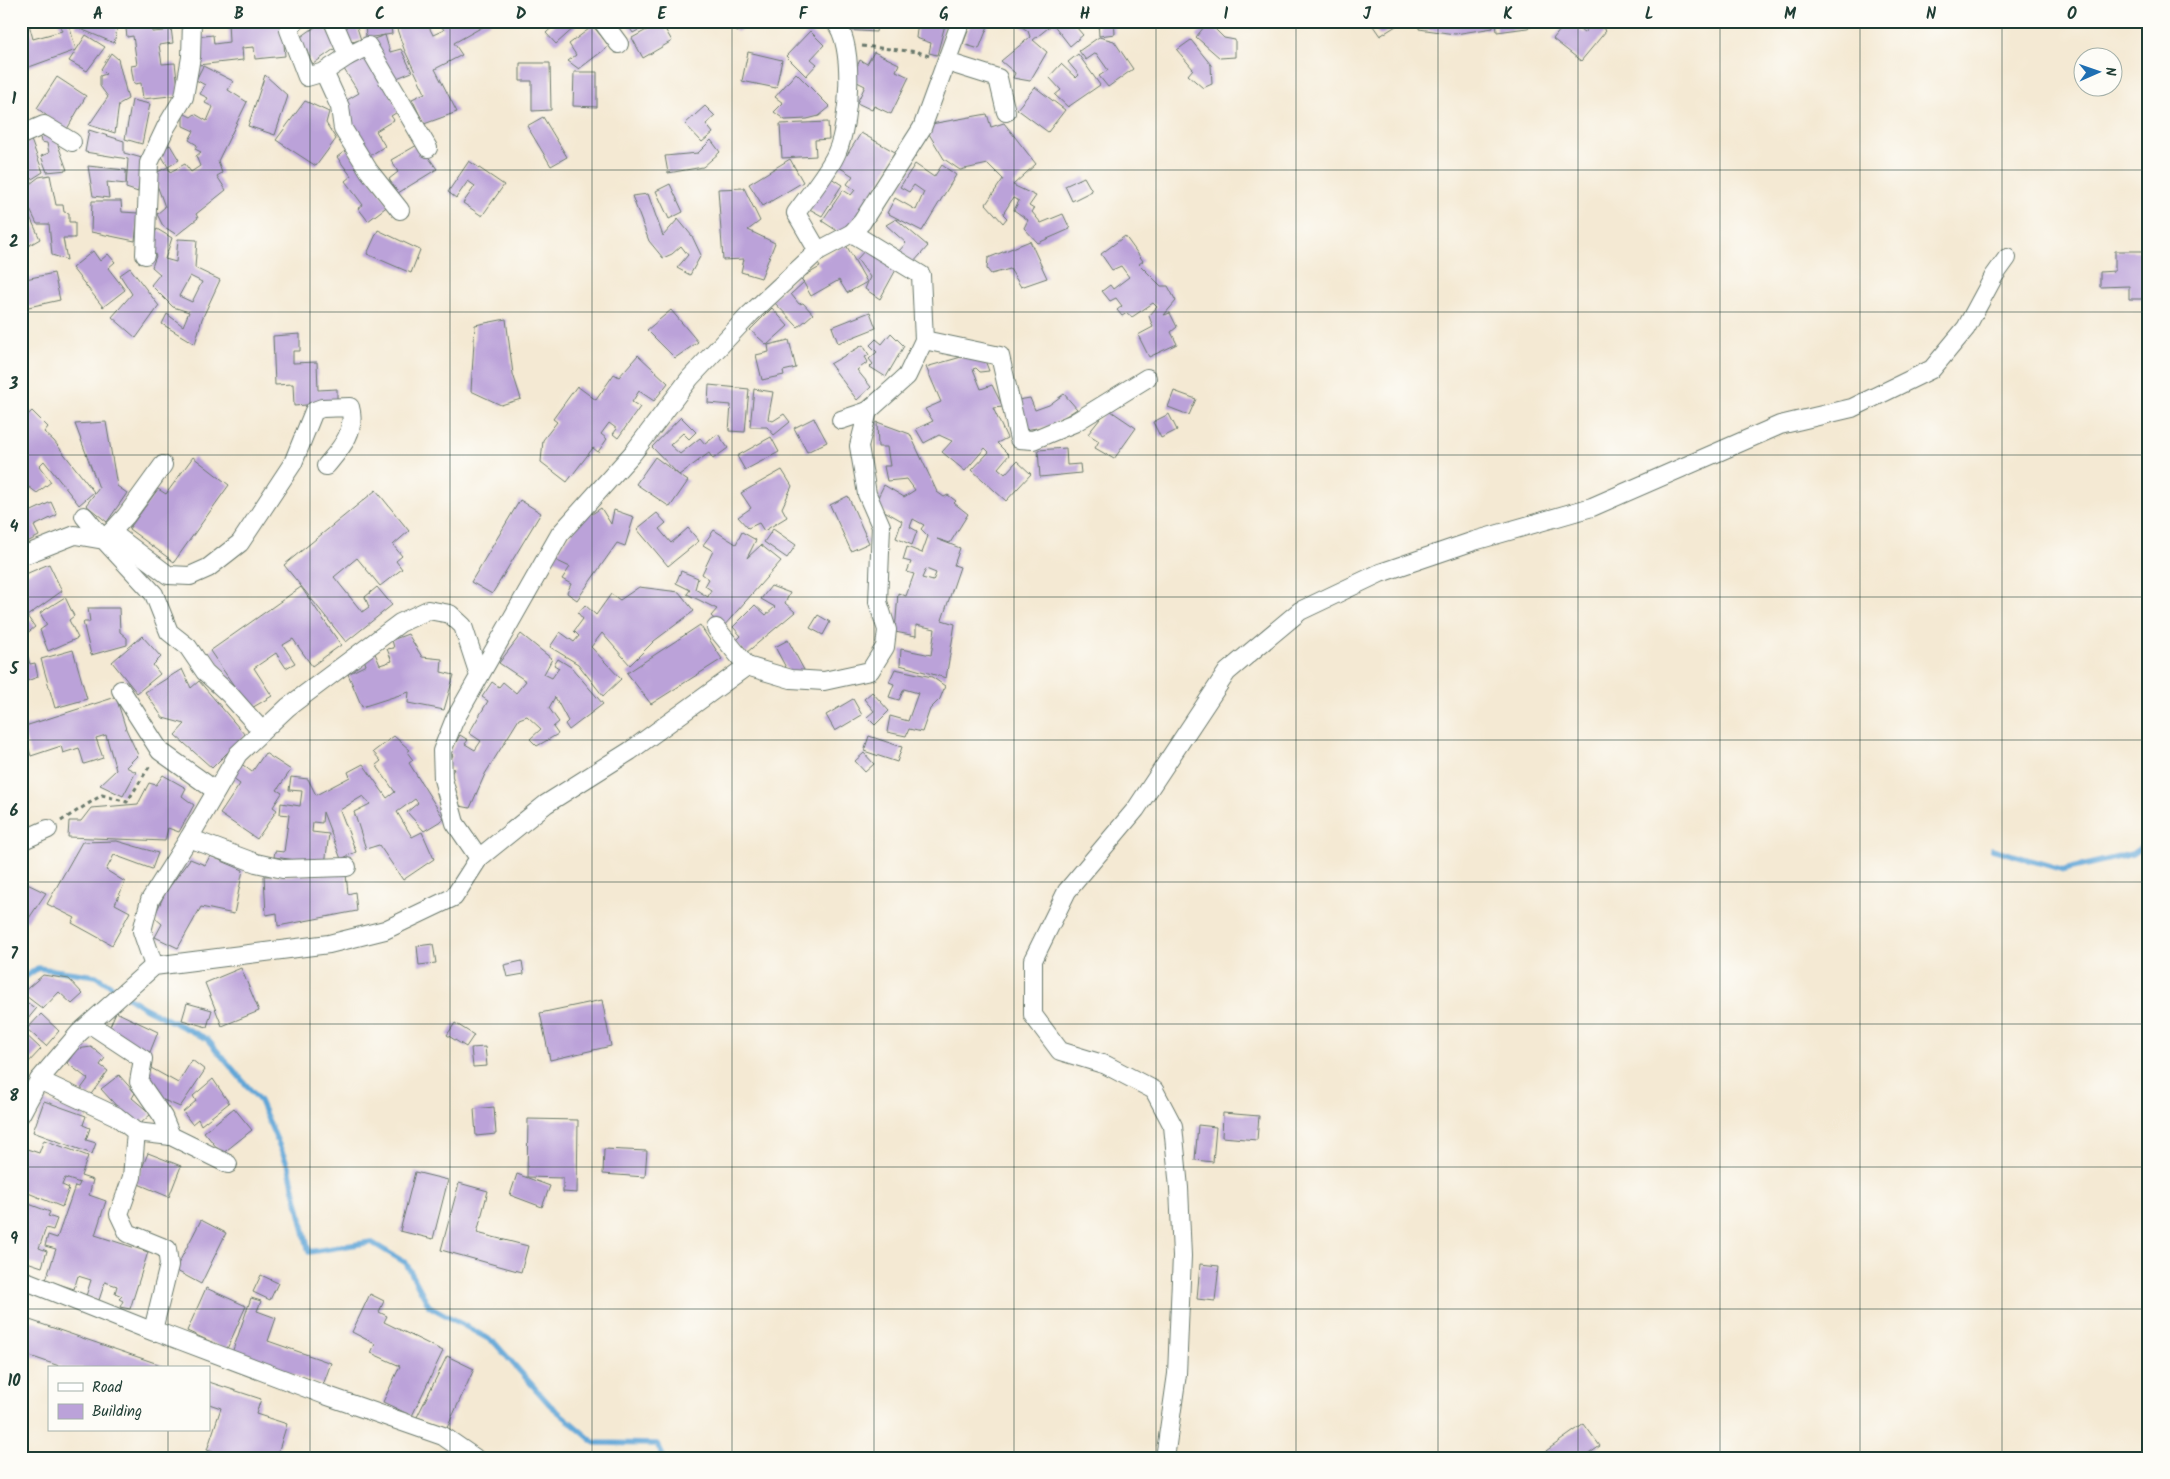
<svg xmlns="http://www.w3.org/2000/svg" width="2170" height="1479" font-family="Kalam,sans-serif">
<rect width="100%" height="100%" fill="#fdfcf7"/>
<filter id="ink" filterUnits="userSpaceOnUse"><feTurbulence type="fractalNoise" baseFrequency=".02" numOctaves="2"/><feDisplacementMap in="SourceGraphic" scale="10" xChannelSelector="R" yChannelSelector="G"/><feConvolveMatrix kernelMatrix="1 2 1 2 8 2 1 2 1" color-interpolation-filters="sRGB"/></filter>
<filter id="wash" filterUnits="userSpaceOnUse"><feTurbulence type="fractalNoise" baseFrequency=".0096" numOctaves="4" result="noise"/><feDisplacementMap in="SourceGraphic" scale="20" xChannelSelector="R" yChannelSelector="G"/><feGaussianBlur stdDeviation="1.12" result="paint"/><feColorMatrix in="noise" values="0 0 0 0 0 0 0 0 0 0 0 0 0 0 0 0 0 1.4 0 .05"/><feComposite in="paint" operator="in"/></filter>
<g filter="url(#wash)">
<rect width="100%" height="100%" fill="#f4e9d3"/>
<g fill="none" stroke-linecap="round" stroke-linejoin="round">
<g stroke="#61a6d7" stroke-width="5.5">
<path d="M1992 849 2064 870 2132 854 2149 842"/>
<path d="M21 980 38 968 96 976 143 1007 207 1039 260 1101 289 1168 309 1252 371 1242 406 1263 429 1306 494 1342 550 1405 595 1443 657 1444 664 1458"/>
</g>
</g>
<g id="blocks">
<g fill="#bba2d9" fill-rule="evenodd">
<path d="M21 21H28L33 39 62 31 58 21H68L76 50 21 70Z"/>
<path d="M77 21H119L114 43 76 27Z"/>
<path d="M125 21H151L152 32 164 31 163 21H175L176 28H171L173 43 159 45 162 64 175 63 179 95 143 99 141 83 134 84 131 66 137 65 133 36 127 37Z"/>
<path d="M228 21H282L285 56 255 59 254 47 242 48 243 60 198 65 196 37 213 35 214 44 229 42Z"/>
<path d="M340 21H355L361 40 347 43Z"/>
<path d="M365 21H390L392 34 366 38Z"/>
<path d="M394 21H426L433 35 444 30 438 21H493L454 43 462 55 435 69 457 112 424 124 412 99 425 93 404 49Z"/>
<path d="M559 21H572L576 26 556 44 546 33Z"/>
<path d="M631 21H654L633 33 627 24Z"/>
<path d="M729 21H754L737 32Z"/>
<path d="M839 21H878L876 32 844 30Z"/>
<path d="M918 21H946L937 55 929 53 931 43 916 38Z"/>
<path d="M966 21H990L979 49 963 44 971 23Z"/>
<path d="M1013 21H1071L1083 35 1070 46 1053 24 1033 40 1047 52 1030 81 1013 78 1015 73 1001 61 1030 37 1028 31Z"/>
<path d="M1098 21H1114L1115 34 1099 36Z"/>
<path d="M1144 21H1167V24L1144 26Z"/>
<path d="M1245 21H1278V22L1251 29Z"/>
<path d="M1380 21H1404L1380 36 1373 26Z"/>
<path d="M1419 21H1492L1493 28 1455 34 1419 29Z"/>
<path d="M1496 21H1547V22L1527 28 1497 32Z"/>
<path d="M1567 21 1584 33 1594 21 1606 31 1581 61 1553 39Z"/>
<path d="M322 22 337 47 313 64 298 39Z"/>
<path d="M661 22 672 41 643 58 632 38Z"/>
<path d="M1208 22 1224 38 1235 40V57L1220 58 1196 37Z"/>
<path d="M593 26 609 46 579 69 568 61 576 55 569 44Z"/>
<path d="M810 31 824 45 811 59 817 64 806 76 786 56Z"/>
<path d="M86 35 105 47 87 71 69 61Z"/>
<path d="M385 35 390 52 401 49 412 72 392 80 374 39Z"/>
<path d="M1099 37 1114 41 1133 69 1108 87 1099 76 1108 70 1096 53 1086 60 1079 51Z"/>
<path d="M1191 40 1211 65 1212 84 1203 88 1188 75 1193 69 1177 50Z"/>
<path d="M367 51 399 111 391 116 394 120 376 131 385 146 365 159 342 103 359 93 342 66Z"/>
<path d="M748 52 782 60 776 88 742 81Z"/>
<path d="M874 52 899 64 896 71 909 77 891 114 874 106 872 110 857 103 865 86 851 79 860 60 867 64Z"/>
<path d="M111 53 118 59 128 99 119 104 115 133 89 125 108 97 100 86V76L106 74 101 69Z"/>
<path d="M1078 54 1100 85 1068 107 1055 95 1061 90 1049 77 1061 64 1076 78 1079 75 1068 62Z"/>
<path d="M520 63H550L551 110 532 111V81H520Z"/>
<path d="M203 66 233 81 228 90 247 102 218 161 222 173 217 176 226 190 196 214 198 218 177 235 163 226 157 214 165 207 153 174 168 167 159 151 170 145 179 160 168 167 170 172 185 164 191 172 200 166 196 156 201 152 195 149 197 145 189 140 194 131 183 126V113L191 117 195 114 207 121 213 107 205 103 208 98 200 94 205 85 196 80Z"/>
<path d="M574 72H597V107L573 106Z"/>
<path d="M796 73 830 107 819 116 807 119 785 120 774 112 783 103 775 97Z"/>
<path d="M265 75 288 96 275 135 248 126Z"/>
<path d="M57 77 86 96 66 131 37 108Z"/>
<path d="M1035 87 1065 110 1048 132 1017 109Z"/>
<path d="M132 100 150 104 142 144 125 139Z"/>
<path d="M305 101 329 112 326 123 336 139 316 166 276 140Z"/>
<path d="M705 106 715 116 706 124 713 133 702 142 685 124Z"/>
<path d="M987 114 991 127 1004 123 1036 164 1013 185 1036 196 1029 206 1034 209 1032 212 1041 223 1063 214 1070 229 1038 243 1024 228 1028 220 1014 210 1019 201 1013 198 1003 214 1007 218 1003 223 986 204 1003 179 988 164 960 170 944 159 929 134 931 124Z"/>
<path d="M543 117 567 157 551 166 527 126Z"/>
<path d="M828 122 829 139 815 140 816 156 782 158 780 124Z"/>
<path d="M89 130 124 141V153L142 158 138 192 126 188 128 159 85 152Z"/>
<path d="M861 133 895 152 882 178 845 236 822 221 843 190 851 195 855 190 847 184 853 176 839 167 831 178 842 185 822 216 806 207 842 152 847 155Z"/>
<path d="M54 134 67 170 47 172 41 156 49 153 47 143 41 142 40 137Z"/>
<path d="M31 140 43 172 21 186V148Z"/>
<path d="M711 140 720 152 703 167 668 173 665 156 698 153Z"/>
<path d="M419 144 437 169 398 193 389 179 398 172 391 160Z"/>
<path d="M348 149 389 205 368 221 358 208 363 205 345 181 351 176 337 157Z"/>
<path d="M790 159 803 182 763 206 749 184Z"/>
<path d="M469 161 504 185 482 216 463 203 475 186 468 181 456 198 448 192Z"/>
<path d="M915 164 934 177 942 165 956 175 922 231 887 213 895 198 916 210 924 192 914 185 909 192 900 187Z"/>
<path d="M88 166 126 170V184L107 182 109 198 93 196Z"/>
<path d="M50 175 56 205H63L64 212 69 213V222H75V238H63L67 260 52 255 49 224H37L21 191 39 177Z"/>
<path d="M1084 177 1092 191 1072 201 1065 186Z"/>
<path d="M670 184 683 212 669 219 656 191Z"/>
<path d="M744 188 760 221 748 230 775 243 761 278 741 272 744 259 723 260 718 189Z"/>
<path d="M648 194 663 236 678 219 692 236 701 255 690 275 677 268 688 255 681 246 672 254 663 258 649 241 632 196Z"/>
<path d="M21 197 40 239 21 250Z"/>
<path d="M92 201H121L122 212 138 213 135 241 91 232Z"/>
<path d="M896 219 928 246 913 263 899 251 906 243 886 225Z"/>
<path d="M157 229 172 238 165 259 176 262 178 239 197 240 195 268 220 280 202 319 195 344 162 324 167 314 183 326 189 312 173 307 151 285 160 274 152 267 156 256 149 244ZM190 276 202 282 192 302 179 296Z"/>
<path d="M378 230 420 250 411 273 367 254Z"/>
<path d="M1125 236 1143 261 1139 264 1161 286H1168L1176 301 1164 315 1170 313 1177 327 1171 332 1177 344 1149 357 1138 335 1153 327 1149 316 1157 307 1153 303 1132 317 1127 313 1122 316 1117 310 1122 306 1116 298 1110 301 1102 291 1110 285 1113 289 1129 277 1121 266 1112 270 1101 254Z"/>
<path d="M1030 241 1047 278 1021 287 1010 269 991 274 987 269 988 258Z"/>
<path d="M846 245 867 282 847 293 839 280 811 296 801 278 820 267 817 262Z"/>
<path d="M866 249 898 266 880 299 865 289 870 277 857 259Z"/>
<path d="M93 251 100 261 108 254 115 262 108 268 125 290 103 307 72 268Z"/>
<path d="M2115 251H2149V299H2129V286L2100 287V272L2115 271Z"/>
<path d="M130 268 159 306 136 338 112 317 132 294 120 275Z"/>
<path d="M54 273 60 300 24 308 21 280Z"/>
<path d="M798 276 804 282 791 294 799 304 803 303 813 314 798 327 772 300Z"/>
<path d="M772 308 788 326 767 345 750 330Z"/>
<path d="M671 310 698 342 675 358 647 330Z"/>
<path d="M870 312 876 328 838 343 832 327Z"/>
<path d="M506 319 513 374 521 399 501 405 471 391 475 325Z"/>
<path d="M891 333 904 346 886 377 870 367 873 364 869 359 877 352 870 345 876 339 882 344Z"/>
<path d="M300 334V351H293V363L317 362 318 390 337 389V400L318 404 294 406 293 384 275 385 273 336Z"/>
<path d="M789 340 796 368 783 371 784 375 762 380 756 355 769 352 768 345Z"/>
<path d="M863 345 869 355 865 357 868 362 857 370 871 387 857 400 830 364Z"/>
<path d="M972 354 986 363 989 371 980 372 976 368 973 369 981 389 992 385 1003 407 993 408 1007 438 997 443 1009 455 998 468 1005 474 1017 461 1031 474 1006 501 972 470 989 452 985 448 965 471 942 452 952 441 939 435 924 443 916 429 933 421 925 409 941 402 926 367Z"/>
<path d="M638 355 668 383 654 401 639 391 632 402 640 407 618 438 613 434 617 429 609 423 601 434 607 439 598 452 593 448 567 482 541 462 543 440 557 422 553 419 577 386 596 400 614 374 619 377Z"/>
<path d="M709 385 749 389 745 432 729 431 731 405 708 403Z"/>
<path d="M754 389 773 392 768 419 773 421 784 414 790 422 774 435 767 427H750Z"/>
<path d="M1174 391 1196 399 1189 415 1168 407Z"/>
<path d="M1064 394 1077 409 1050 426 1024 430 1018 400 1030 398 1035 410 1049 405Z"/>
<path d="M1108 409 1136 428 1114 459 1095 448 1099 441 1088 434Z"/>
<path d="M32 411 48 427 44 432 54 441 94 492 79 505 44 461 39 466 51 482 37 493 29 487 21 492V421Z"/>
<path d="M1169 414 1177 430 1161 438 1153 422Z"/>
<path d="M681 417 696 432 689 439 683 433 670 445 680 454 700 438 705 444 718 434 728 448 713 459 709 453 679 475 688 481 670 507 636 484 655 457 679 475 652 447Z"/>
<path d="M814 418 827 442 807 452 794 428Z"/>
<path d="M106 422 117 486 127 493 107 522 86 505 99 488 75 424Z"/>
<path d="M877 422 910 434 937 492 944 497 948 495 956 501 954 503 968 514 950 543 937 539 960 548 954 565 960 567 942 620 955 624 946 678 900 665 901 649 931 655 935 629 916 625V636L895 632 898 593 906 596 914 574 907 572 911 562 903 560 907 547 922 553 928 536 921 529 924 525 913 519 910 527 917 531 912 545 896 538 902 521 874 505 884 485 904 497 915 490 907 479 887 481 884 466H890L887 447H878ZM926 569 936 573 933 581 922 578Z"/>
<path d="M771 437 779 452 745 470 737 456Z"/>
<path d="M1066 448 1067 465 1080 464 1081 473 1040 477 1038 450Z"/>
<path d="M193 457 229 485 174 562 129 529 158 489 166 494Z"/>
<path d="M782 470 792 486 782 508 787 517 764 531 759 523 748 528 738 517 751 508 741 493Z"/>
<path d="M376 490 409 531 393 545 402 556 396 561 402 569 380 586 357 558 334 577 362 612 369 607 365 597 377 587 392 605 346 642 284 565Z"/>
<path d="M848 496 869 543 851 551 830 505Z"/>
<path d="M520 500 541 513 492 594 471 582Z"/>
<path d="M51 502 57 515 34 526 39 536 21 545V516Z"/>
<path d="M601 508 611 524 614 510 634 517 625 546 617 543 577 600 567 593 571 584 562 579 570 567 553 559 590 509 592 514Z"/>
<path d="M657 513 666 523 659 529 671 543 688 528 699 541 668 566 637 529Z"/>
<path d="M773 529 796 545 787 558 764 542Z"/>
<path d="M714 530 736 544 742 532 756 540 747 558 761 545 781 561 723 627 711 616 717 609 687 594 690 590 676 583 681 571 698 578 695 589 708 597 711 590 705 586 709 579 702 574 713 551 703 545Z"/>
<path d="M49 564 62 591 27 616 35 627 21 638V576Z"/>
<path d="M771 586 790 593 785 603 795 612 746 653 735 642 741 636 733 627 755 605 766 615 775 607 761 599Z"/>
<path d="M301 587 341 645 312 666 293 639 283 645 295 663 286 668 276 653 254 668 272 696 250 709 210 651Z"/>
<path d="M639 587 679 592 694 611 654 641 630 665 602 633 591 647 621 679 603 696 578 664 550 647 560 632 574 642 579 636 574 631 583 619 578 613 585 605 596 615 611 594 620 600Z"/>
<path d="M65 597 74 616 69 620 78 638 48 651 40 630 47 625 40 613Z"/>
<path d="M88 608H119L120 632 127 638V645L91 655 83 622H90Z"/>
<path d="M818 615 830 622 823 635 810 628Z"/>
<path d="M700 625 722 659 651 704 627 673Z"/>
<path d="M408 634 422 657 442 659 441 672 454 675 444 710 408 703 409 692 362 707 348 674 366 665 363 656 374 651 380 665 392 661 387 649 394 648 392 640Z"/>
<path d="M521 634 552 659 544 674 552 678 559 668 554 665 558 659 571 667 603 704 569 730 565 724 568 721 555 697 549 708 559 722 553 727 558 734 537 746 530 739 541 729 527 716 519 719 485 774 470 808 460 806 451 774 454 769 447 766 453 755 450 753 460 735 468 740 465 744 475 750 481 741 469 733 488 701 482 697 492 682 499 687 503 682 516 693 526 681 499 663Z"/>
<path d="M142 636 161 657 153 665 160 674 137 693 112 662Z"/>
<path d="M788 640 804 670 791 677 775 647Z"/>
<path d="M73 650 87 699 55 708 41 659Z"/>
<path d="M27 655 30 664 35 663 38 677 21 683V657Z"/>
<path d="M182 669 191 688 199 681 245 735 212 768 175 735 185 724 163 718 145 692Z"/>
<path d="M895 669 932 677 945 686 940 699 930 709 922 732 909 729 906 736 887 732 890 716 908 721 918 693 904 689 899 700 889 697 894 684 889 682Z"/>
<path d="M872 692 889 711 875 725 867 717 874 711 864 699Z"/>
<path d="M116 697 126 729 138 755 126 767 136 772 123 796 100 785 116 770 106 735 96 738 103 758 84 764 79 748 63 753 61 746 31 756 22 727Z"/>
<path d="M853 699 862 715 835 731 826 715Z"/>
<path d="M394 736 410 750 407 752 413 760 409 763 444 819 424 831 407 812 418 803 415 799 397 812 412 837 422 832 434 859 403 880 379 845 366 849 354 812 370 804 363 796 340 810 356 852 341 859 323 812 322 823 313 822 312 832 329 834 325 864 274 857 275 851 284 852 289 815 280 814 281 803 300 806 302 791 289 790 291 777 308 779 316 795 350 777 348 772 363 764 387 798 395 792 376 765 381 761 373 752Z"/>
<path d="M869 736 902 747 897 762 864 751Z"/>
<path d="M265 753 291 770 277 790 282 793 273 807 277 810 257 839 220 814 240 784 229 776 239 762 252 772Z"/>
<path d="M864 753 874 764 865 772 855 761Z"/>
<path d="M163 775 186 788 182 796 194 805 179 832 168 828 165 841 68 837 69 821H81L91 808 138 804 149 783 156 785Z"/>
<path d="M117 841 158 853 152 869 114 855 106 870 125 882 115 904 130 912 112 945 72 923 75 918 47 904 82 842Z"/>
<path d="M210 856 243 870 234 914 201 907 178 948 155 937 162 924 154 917 165 893 190 859 205 865Z"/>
<path d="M346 874 348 894 355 892 357 911 278 926 277 913 266 915 264 876Z"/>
<path d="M21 881 46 893 27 921 21 917Z"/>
<path d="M433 944 436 963 419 965 417 946Z"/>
<path d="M522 961 524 974 507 977 504 965Z"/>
<path d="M241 968 259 1011 222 1026 205 983Z"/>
<path d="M43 975 69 979 83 994 72 1004 59 992 43 1009 22 993Z"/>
<path d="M21 998 36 1009 21 1027Z"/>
<path d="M602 1000 611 1046 550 1060 540 1013Z"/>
<path d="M187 1003 212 1010 207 1027 182 1020Z"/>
<path d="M116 1012 158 1032 150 1052 107 1033Z"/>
<path d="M41 1014 59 1031 46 1046 27 1029Z"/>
<path d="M455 1023 474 1035 466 1047 447 1035Z"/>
<path d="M21 1030 41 1049 27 1064 21 1060Z"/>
<path d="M91 1047 105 1058 100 1065 108 1071 89 1097 80 1090 88 1079 67 1063 77 1049Z"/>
<path d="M485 1047 487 1066 473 1067 471 1048Z"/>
<path d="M192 1060 205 1070 180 1107 154 1096 144 1081 151 1068 178 1083Z"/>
<path d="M119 1075 135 1093 132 1098 151 1114 139 1125 121 1111 101 1089Z"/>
<path d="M213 1079 229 1103 201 1125 198 1119 192 1124 183 1112 196 1101 193 1096Z"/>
<path d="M44 1101 86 1116 83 1125 90 1128 86 1140 96 1143 92 1154 33 1132Z"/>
<path d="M494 1107 496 1134 476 1136 474 1109Z"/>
<path d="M234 1108 252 1130 222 1154 204 1132Z"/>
<path d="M1223 1113 1259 1116 1257 1140 1222 1137Z"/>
<path d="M528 1119 578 1120 577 1193 563 1192V1178L527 1177Z"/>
<path d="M1198 1125 1216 1127 1213 1162 1195 1160Z"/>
<path d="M44 1140 88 1156 81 1176 93 1180 89 1195 106 1201 95 1235 148 1252 130 1309 120 1307 123 1301 119 1299 122 1296 115 1293 117 1286 105 1282 99 1300 86 1296 91 1280 78 1276 74 1289 46 1280 56 1249 45 1246 48 1235 57 1238 75 1186 78 1187 80 1183 65 1178 62 1185 69 1188 62 1207 21 1190V1147L39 1153Z"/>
<path d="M604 1149 647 1151 645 1177 603 1174Z"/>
<path d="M148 1153 181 1166 169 1197 136 1183Z"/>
<path d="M415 1172 448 1180 433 1239 400 1231Z"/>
<path d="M517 1174 550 1186 542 1207 510 1195Z"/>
<path d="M459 1183 488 1191 477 1233 528 1246 521 1272 441 1250Z"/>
<path d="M21 1201 50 1212 48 1216 57 1219 53 1230 46 1228 39 1248 47 1251 42 1267 21 1260Z"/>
<path d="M201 1220 226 1233 201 1284 175 1270Z"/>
<path d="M1200 1264 1219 1266 1215 1301 1197 1299Z"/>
<path d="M261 1275 278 1283 270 1300 253 1292Z"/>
<path d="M206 1288 246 1306 227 1349 187 1331Z"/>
<path d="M370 1294 384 1301 379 1312 387 1316 384 1322 443 1351 412 1416 383 1402 400 1366 371 1353 375 1344 352 1332Z"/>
<path d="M251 1298 261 1301 257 1311 276 1318 268 1341 331 1363 323 1385 232 1353Z"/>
<path d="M21 1317 167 1367V1368H65L21 1353Z"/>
<path d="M447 1356 474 1369 447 1428 417 1417Z"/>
<path d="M209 1382 261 1399 256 1414 287 1424 278 1453 292 1458H231L207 1450 221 1408 209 1404Z"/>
<path d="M1584 1424 1600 1446 1583 1458H1536Z"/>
</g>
</g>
</g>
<g filter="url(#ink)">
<use href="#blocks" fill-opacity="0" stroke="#6a796c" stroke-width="1"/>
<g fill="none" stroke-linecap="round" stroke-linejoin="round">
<defs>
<g id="minor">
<path d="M295 21 289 30 307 77 324 72 348 56 333 21"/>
<path d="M602 21 619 44"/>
<path d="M348 56 368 46 428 148"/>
<path d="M947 62 998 78 1006 112"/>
<path d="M324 72 340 107 343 129 369 171 400 210"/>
<path d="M21 135 44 125 72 142"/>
<path d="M852 233 921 275 924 340 1000 356 1019 439 1033 440 1074 423 1147 378"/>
<path d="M818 251 796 213C808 196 830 170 837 152 849 125 856 42 834 21"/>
<path d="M145 255 149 163 166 127 184 97 191 57 192 21"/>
<path d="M841 420 868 411"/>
<path d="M84 516 104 540 126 516 163 465"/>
<path d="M111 532 168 575 190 576 208 568 240 543 260 513 293 463 314 411 322 408 350 407C357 432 340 449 326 466"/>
<path d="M27 554 75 535 104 540 154 594 169 632 188 647 205 672 230 695 262 731"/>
<path d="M747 666 791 679 824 681 870 671 885 647 887 630 878 602 881 526 867 494 859 446 868 411 907 376 924 340"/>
<path d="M121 690 160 751 216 791"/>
<path d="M189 838 256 863 283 869 347 867"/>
<path d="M21 841 48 829"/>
<path d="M479 858 546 804 630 751 747 666 716 628"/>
<path d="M154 966 142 931 150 900 189 838 238 754 288 707 400 623 428 610 450 614 463 626 479 675"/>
<path d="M90 1024 143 1059 139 1082 163 1117 171 1136 228 1164"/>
<path d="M39 1080 116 1116 136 1132 132 1177 119 1214 128 1233 167 1249 169 1265 153 1330"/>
<path d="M21 1114 39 1080 79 1033 154 966 329 944 385 930 454 897 479 858 455 823 443 779 442 751 454 721 560 534 633 453 690 378 750 314 818 251 852 233 862 222 922 128 961 21"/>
<path d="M136 1132 171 1136"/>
<path d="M21 1279 154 1332 153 1330 325 1395 443 1436 475 1458"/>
<path d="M1165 1458 1177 1374 1182 1256 1179 1188 1173 1126 1154 1090 1106 1065 1060 1051 1033 1015V960L1067 891 1136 809 1227 672 1300 611 1380 573 1474 541 1592 507 1780 425 1852 408 1932 369 1966 328 1994 276 2007 258"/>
</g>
</defs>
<use href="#minor" stroke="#6a796c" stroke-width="20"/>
<g stroke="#6a796c" stroke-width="3" stroke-dasharray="4 4" stroke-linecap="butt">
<path d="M862 46 918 52 932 57"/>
<path d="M61 821 102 795 127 802 151 764"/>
</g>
<use href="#minor" stroke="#fff" stroke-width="18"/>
</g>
</g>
<path fill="none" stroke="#1f3d34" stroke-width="1" stroke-opacity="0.55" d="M168 21V1368M310 21V1458M450 21V1458M592 21V1458M732 21V1458M874 21V1458M1014 21V1458M1156 21V1458M1296 21V1458M1438 21V1458M1578 21V1458M1720 21V1458M1860 21V1458M2002 21V1458M21 170H2149M21 312H2149M21 455H2149M21 597H2149M21 740H2149M21 882H2149M21 1024H2149M21 1167H2149M21 1309H2149M168 1430V1458"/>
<rect width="2170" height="1479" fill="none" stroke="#fdfcf7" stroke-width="55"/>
<rect x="48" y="1366" width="162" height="65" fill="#fdfcf7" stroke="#a4b0a9"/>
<rect x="58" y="1383" width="25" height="8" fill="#ffffff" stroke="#a4b0a9"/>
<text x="92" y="1392" font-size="15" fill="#1f3d34">Road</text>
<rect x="58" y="1404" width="25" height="15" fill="#bba2d9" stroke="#a4b0a9"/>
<text x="92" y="1416" font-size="15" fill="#1f3d34">Building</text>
<g transform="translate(2098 72) rotate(88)"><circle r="24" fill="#fdfcf7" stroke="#a4b0a9"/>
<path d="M0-4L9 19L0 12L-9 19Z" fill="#1f6fb2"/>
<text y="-8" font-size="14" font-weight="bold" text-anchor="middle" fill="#1f3d34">N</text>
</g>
<rect x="28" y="28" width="2114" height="1424" fill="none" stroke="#1f3d34" stroke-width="2"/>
<g font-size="16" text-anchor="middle" font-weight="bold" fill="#1f3d34">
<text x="98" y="19">A</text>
<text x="239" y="19">B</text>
<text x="380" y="19">C</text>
<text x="521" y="19">D</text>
<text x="662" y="19">E</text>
<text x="803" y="19">F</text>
<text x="944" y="19">G</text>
<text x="1085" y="19">H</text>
<text x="1226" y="19">I</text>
<text x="1367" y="19">J</text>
<text x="1508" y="19">K</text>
<text x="1649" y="19">L</text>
<text x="1790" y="19">M</text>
<text x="1931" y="19">N</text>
<text x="2072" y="19">O</text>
<text x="14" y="104">1</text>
<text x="14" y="247">2</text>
<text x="14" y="389">3</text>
<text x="14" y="532">4</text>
<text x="14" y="674">5</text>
<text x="14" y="816">6</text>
<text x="14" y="959">7</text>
<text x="14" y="1101">8</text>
<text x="14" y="1244">9</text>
<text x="14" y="1386">10</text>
</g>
</svg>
